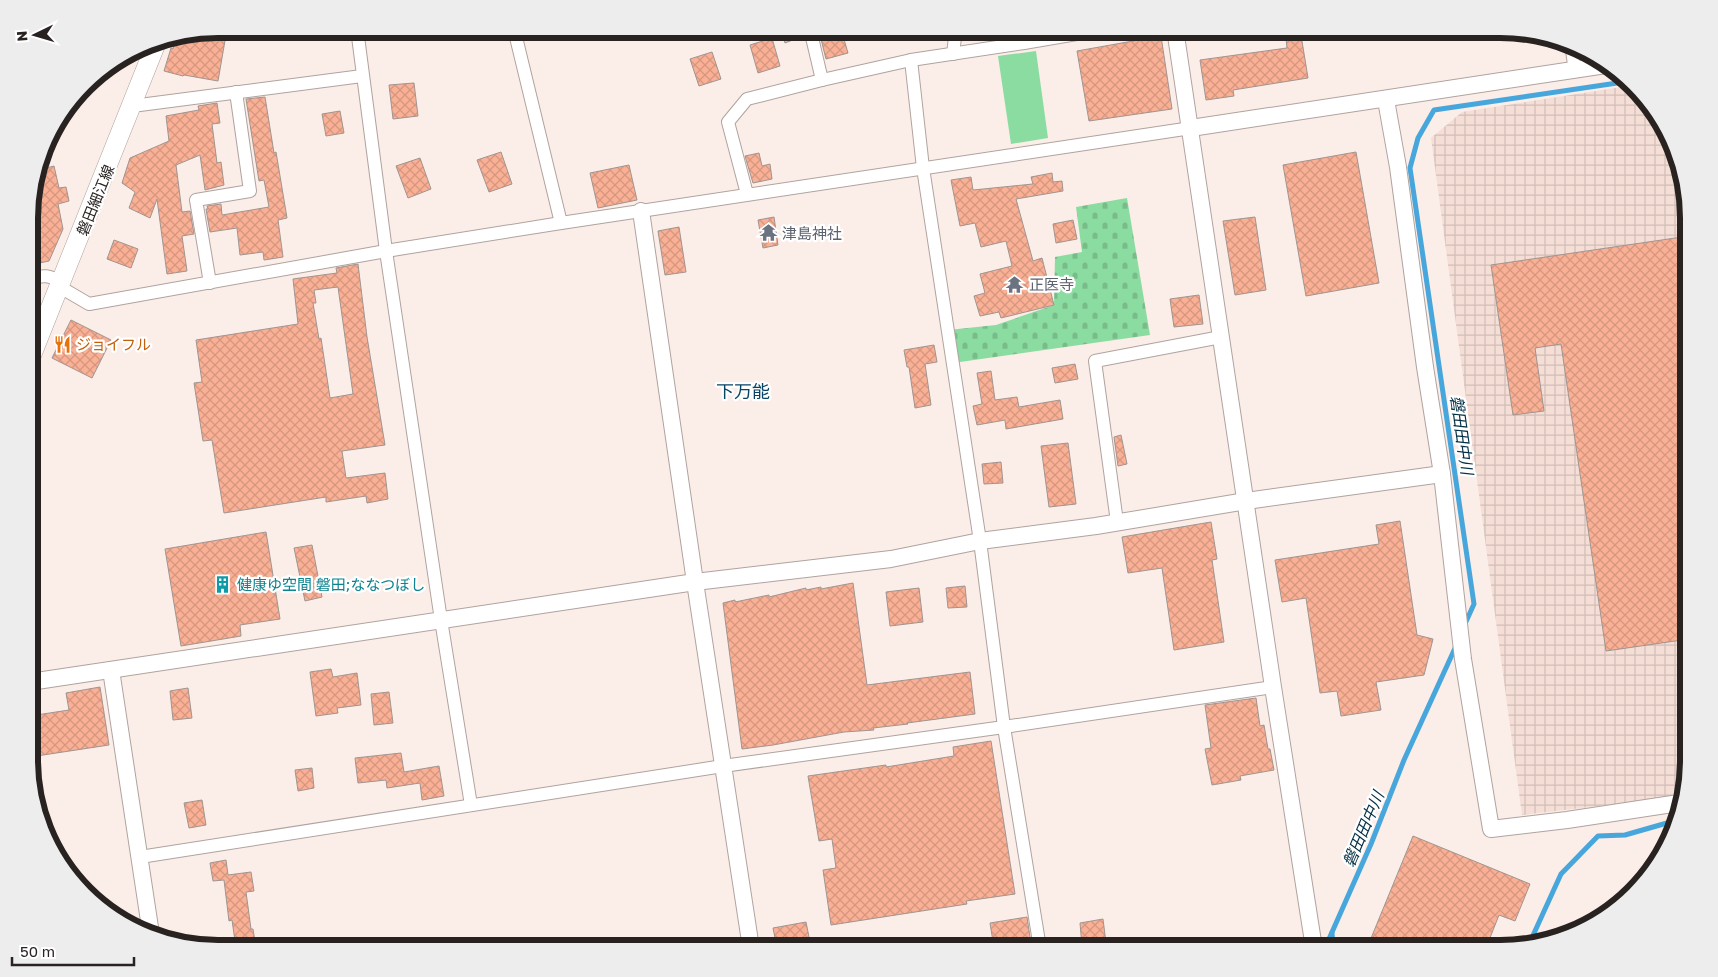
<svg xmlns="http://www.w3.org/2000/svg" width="1718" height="977" font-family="'Golos Text','Noto Sans JP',sans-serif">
<defs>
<pattern id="industrial-grid" width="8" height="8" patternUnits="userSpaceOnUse" patternTransform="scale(1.25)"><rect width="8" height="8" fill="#f4ded6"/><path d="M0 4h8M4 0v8" fill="none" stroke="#d1beb7"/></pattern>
<pattern id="cemetery-stones" width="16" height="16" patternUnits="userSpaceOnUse" patternTransform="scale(1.25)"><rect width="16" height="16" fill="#8bdca1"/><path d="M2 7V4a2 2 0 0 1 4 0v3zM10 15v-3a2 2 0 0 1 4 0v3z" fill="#78bc8a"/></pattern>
<pattern id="building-cross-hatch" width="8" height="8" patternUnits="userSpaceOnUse" patternTransform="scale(1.25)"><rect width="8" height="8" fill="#fab095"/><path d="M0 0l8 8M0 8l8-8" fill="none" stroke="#d69780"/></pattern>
</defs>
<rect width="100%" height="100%" fill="#fbede8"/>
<path fill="url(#industrial-grid)" d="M1628 86 1658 113 1679 157 1689 205V771L1682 792 1658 799 1522 815 1431 138 1462 112Z"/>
<path fill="url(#cemetery-stones)" d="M1127 198 1150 335 953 363 948 330 996 325 1054 305 1055 257 1082 252 1076 207Z"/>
<path fill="#8bdca1" d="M1036 51 1048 138 1011 144 998 56Z"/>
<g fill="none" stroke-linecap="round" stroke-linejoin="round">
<g stroke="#47a6dc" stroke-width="5">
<path d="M1464 626 1474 604 1410 168 1418 138 1434 110 1624 82"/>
<path d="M1332 933 1333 948"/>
<path d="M1530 942 1561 874 1598 836 1625 835 1674 821"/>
<path d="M1325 948 1371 844 1404 760 1456 646"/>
</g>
</g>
<g fill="url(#building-cross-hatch)" stroke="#a19490" fill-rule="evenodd">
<path d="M218 29H227L218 81 184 75 183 76 164 71 171 48 173 49 176 37Z"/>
<path d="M780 29H802L803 36 785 43Z"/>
<path d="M827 29H841L848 53 826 59 819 31Z"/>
<path d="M1285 29H1300L1308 78 1233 90 1234 96 1206 100 1200 60 1287 48Z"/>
<path d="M1161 36 1172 109 1089 121 1077 51Z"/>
<path d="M772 38 780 66 758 73 750 45Z"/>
<path d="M712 52 721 79 699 86 690 59Z"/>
<path d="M414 83 418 116 393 119 389 85Z"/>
<path d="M265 97 274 153 276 152 287 218 278 220 283 257 264 260 263 252 240 255 237 228 210 232 206 209H208L207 206 221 204 222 215 269 207 264 180 259 181 246 99Z"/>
<path d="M217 103 220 123 212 124 217 163 221 162 224 185 205 190 200 155 176 165 182 212 190 211 194 234 182 236 187 271 167 274 157 199 150 218 129 208 135 192 122 183 130 158 169 141 166 116 199 110 198 106Z"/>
<path d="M340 111 344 133 326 136 322 114Z"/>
<path d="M501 152 512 184 489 192 477 160Z"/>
<path d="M1356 152 1379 283 1306 296 1283 165Z"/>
<path d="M759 153 762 166 770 164 772 179 753 183 745 156Z"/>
<path d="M420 158 431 189 408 198 396 166Z"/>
<path d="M629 165 637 200 598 208 590 173Z"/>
<path d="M54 166 59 188 66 187 69 201 58 204 63 229 49 261 30 265V194L38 170Z"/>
<path d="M1052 173 1053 182 1062 181 1063 191 1016 199 1033 261 1042 258 1054 305 1001 318 999 312 980 316 974 296 985 293 980 274 1012 266 1006 241 981 247 975 223 960 226 951 180 971 177 973 190 1033 184 1031 177Z"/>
<path d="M774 217 778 245 763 248 758 220Z"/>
<path d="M1255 217 1266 290 1235 295 1223 221Z"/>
<path d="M1073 220 1077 239 1056 243 1053 224Z"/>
<path d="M679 227 686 272 665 275 658 231Z"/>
<path d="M1689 236V639L1606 651 1561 344 1535 348 1544 411 1513 415 1491 265Z"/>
<path d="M114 240 138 249 131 268 107 259Z"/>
<path d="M358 264 367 337 385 445 342 451 346 478 385 473 388 499 367 503 366 496 326 502V497L224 513 212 440 203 441 194 383 202 382 196 340 298 324 293 279 337 273 336 268ZM338 287 353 394 330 398 321 338 319 339 313 303H316L314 290Z"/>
<path d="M1199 295 1203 324 1174 327 1170 299Z"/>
<path d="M71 320 111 340 92 378 52 358Z"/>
<path d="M934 345 937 362 925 364 931 405 915 408 909 367H907L904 350Z"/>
<path d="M1075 364 1078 379 1055 383 1052 368Z"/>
<path d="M991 371 995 400 1017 397 1019 407 1060 400 1063 419 1006 429 1005 420 977 425 973 406 982 404 977 373Z"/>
<path d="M1121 435 1127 464 1118 466 1114 437Z"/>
<path d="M1068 443 1076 504 1049 507 1041 446Z"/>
<path d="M1001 462 1003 483 984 484 982 464Z"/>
<path d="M1400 521 1417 635 1433 639 1424 675 1376 682 1381 710 1341 716 1337 691 1320 693 1306 598 1282 602 1275 560 1379 544 1376 525Z"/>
<path d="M1211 522 1217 559 1212 560 1224 642 1174 650 1162 568 1128 573 1122 537Z"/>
<path d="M266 532 280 619 240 625 241 636 181 646 165 549Z"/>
<path d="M312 545 322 597 305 601 294 548Z"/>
<path d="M853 583 867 685 970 672 975 714 907 723 908 724 873 728 874 730 844 732 773 745 742 749 723 603 735 600V602L769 595V597L806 588V590L821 587V589Z"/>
<path d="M965 586 967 607 948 608 946 588Z"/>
<path d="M919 588 923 622 890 626 886 592Z"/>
<path d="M331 669 333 677 357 673 361 705 337 708 338 713 316 716 310 672Z"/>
<path d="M100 687 109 745 30 757V716L69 710 66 693Z"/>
<path d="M188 688 192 718 173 720 170 691Z"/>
<path d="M389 692 393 723 374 725 371 694Z"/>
<path d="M1256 698 1260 726 1264 725 1268 749H1270L1274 770 1240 776 1241 780 1212 785 1205 749 1211 748 1205 705Z"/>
<path d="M991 741 1015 894 966 901 967 904 831 925 823 870 836 868 832 839 819 841 808 776 886 765V767L954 756 953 747Z"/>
<path d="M401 753 404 772 439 766 444 796 422 800 420 783 387 788 386 780 358 783 355 758Z"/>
<path d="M312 768 314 788 298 791 295 770Z"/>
<path d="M202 800 206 825 189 828 184 803Z"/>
<path d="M1413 836 1530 884 1515 921 1499 915 1486 948H1367Z"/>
<path d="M226 860 228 875 251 872 254 891 246 892 251 929H253L256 948H236L232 920 229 921 224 880 213 881 210 863Z"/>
<path d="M1027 917 1031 944 1008 948H994L990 923Z"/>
<path d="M1103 919 1106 943 1082 946 1080 923Z"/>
<path d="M806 922 810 942 777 948 773 928Z"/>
</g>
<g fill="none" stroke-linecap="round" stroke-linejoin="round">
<defs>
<g id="minor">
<path d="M357 29 386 251 441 620 471 805"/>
<path d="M514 29 561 223"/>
<path d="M810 29 822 80"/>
<path d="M1024 29V43"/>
<path d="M1571 44 1575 71"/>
<path d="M953 54 956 29"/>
<path d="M911 60 923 168 980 541 1004 727 1040 948"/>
<path d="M132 106 362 76"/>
<path d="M747 194 728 122 747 99 822 80 911 60 1024 43 1106 29"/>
<path d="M30 278C45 275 48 275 62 282"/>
<path d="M210 283 196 200 250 191 236 92"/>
<path d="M60 287 89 304 386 251 561 223 1191 128"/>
<path d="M1117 522 1095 361 1221 337"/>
<path d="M140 857 723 766 1004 727 1273 687"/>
</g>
<g id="tertiary">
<path d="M1175 29 1273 687 1314 948"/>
<path d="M1386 100 1398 167 1425 367 1442 474 1463 659 1491 829 1567 820 1679 803"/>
<path d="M1191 128 1606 65"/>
<path d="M641 211 695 582 751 948"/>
<path d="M111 670 151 934"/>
<path d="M30 682 695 582 891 559 980 541 1096 526 1246 501 1442 474"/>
</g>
<path id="secondary" d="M30 359 157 41"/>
</defs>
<use href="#minor" stroke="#b0a39f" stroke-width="14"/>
<use href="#tertiary" stroke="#b0a39f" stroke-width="18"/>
<use href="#secondary" stroke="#b0a39f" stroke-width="20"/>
<use href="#minor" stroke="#fff" stroke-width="12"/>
<use href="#tertiary" stroke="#fff" stroke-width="16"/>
<use href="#secondary" stroke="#fff" stroke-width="19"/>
</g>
<defs>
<symbol id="temple-bare" viewBox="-9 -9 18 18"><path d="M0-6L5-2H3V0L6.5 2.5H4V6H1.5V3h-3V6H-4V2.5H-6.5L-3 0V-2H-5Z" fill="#6b7280" stroke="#fff" stroke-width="2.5" paint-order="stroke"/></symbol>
<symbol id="restaurant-bare" viewBox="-9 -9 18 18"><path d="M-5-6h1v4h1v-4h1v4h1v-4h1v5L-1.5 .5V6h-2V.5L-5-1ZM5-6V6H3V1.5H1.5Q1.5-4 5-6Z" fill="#e8710a" stroke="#fff" stroke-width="2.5" paint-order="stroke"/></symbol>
<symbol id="building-bare" viewBox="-9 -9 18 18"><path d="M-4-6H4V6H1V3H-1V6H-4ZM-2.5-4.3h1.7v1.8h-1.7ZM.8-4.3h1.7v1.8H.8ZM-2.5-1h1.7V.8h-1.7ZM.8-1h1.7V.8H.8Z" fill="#0f9aa8" stroke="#fff" stroke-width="2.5" paint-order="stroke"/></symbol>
</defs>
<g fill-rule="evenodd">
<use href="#temple-bare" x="756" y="220" width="25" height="25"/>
<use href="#temple-bare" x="1002" y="272" width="25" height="25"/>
<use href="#restaurant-bare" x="50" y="332" width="25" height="25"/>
<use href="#building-bare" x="210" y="572" width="25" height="25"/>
</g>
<g text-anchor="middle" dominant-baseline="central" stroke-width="4.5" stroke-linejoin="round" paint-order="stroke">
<g font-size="15" fill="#282321" stroke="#fff">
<text transform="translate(95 200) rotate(-68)">磐田細江線</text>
</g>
<g font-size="15" fill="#5b616d" stroke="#fff" text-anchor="start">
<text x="782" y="233">津島神社</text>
<text x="1029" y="284">正医寺</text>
</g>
<g font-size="15" fill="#c56008" stroke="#fff" text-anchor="start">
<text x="76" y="344">ジョイフル</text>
</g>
<g font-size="15" fill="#0d838f" stroke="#fff" text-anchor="start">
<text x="237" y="584">健康ゆ空間 磐田;ななつぼし</text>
</g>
<g font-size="16" font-style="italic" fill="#042f44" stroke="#fff">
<text transform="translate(1462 435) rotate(82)">磐田田中川</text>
<text transform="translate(1363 829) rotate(-67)">磐田田中川</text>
</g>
<g font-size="18" fill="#064364" stroke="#fff">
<text x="743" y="391">下万能</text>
</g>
</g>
<path d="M0 0H1718V977H0ZM218 38H1500A180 180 0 0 1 1680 218V760A180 180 0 0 1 1500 940H218A180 180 0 0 1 38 760V218A180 180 0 0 1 218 38Z" fill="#eeeded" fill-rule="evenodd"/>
<path fill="none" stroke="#282321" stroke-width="6" d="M218 38H1500A180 180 0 0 1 1680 218V760A180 180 0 0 1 1500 940H218A180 180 0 0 1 38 760V218A180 180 0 0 1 218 38Z"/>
<g transform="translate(35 35) rotate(265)" stroke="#ffffff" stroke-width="4" paint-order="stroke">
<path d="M0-4L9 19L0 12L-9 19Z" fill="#282321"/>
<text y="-8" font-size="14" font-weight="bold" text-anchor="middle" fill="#282321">N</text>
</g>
<path d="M12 957v8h122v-8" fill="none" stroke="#282321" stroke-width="2.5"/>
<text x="20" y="957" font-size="15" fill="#282321" stroke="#ffffff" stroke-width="4" paint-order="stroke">50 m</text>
</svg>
